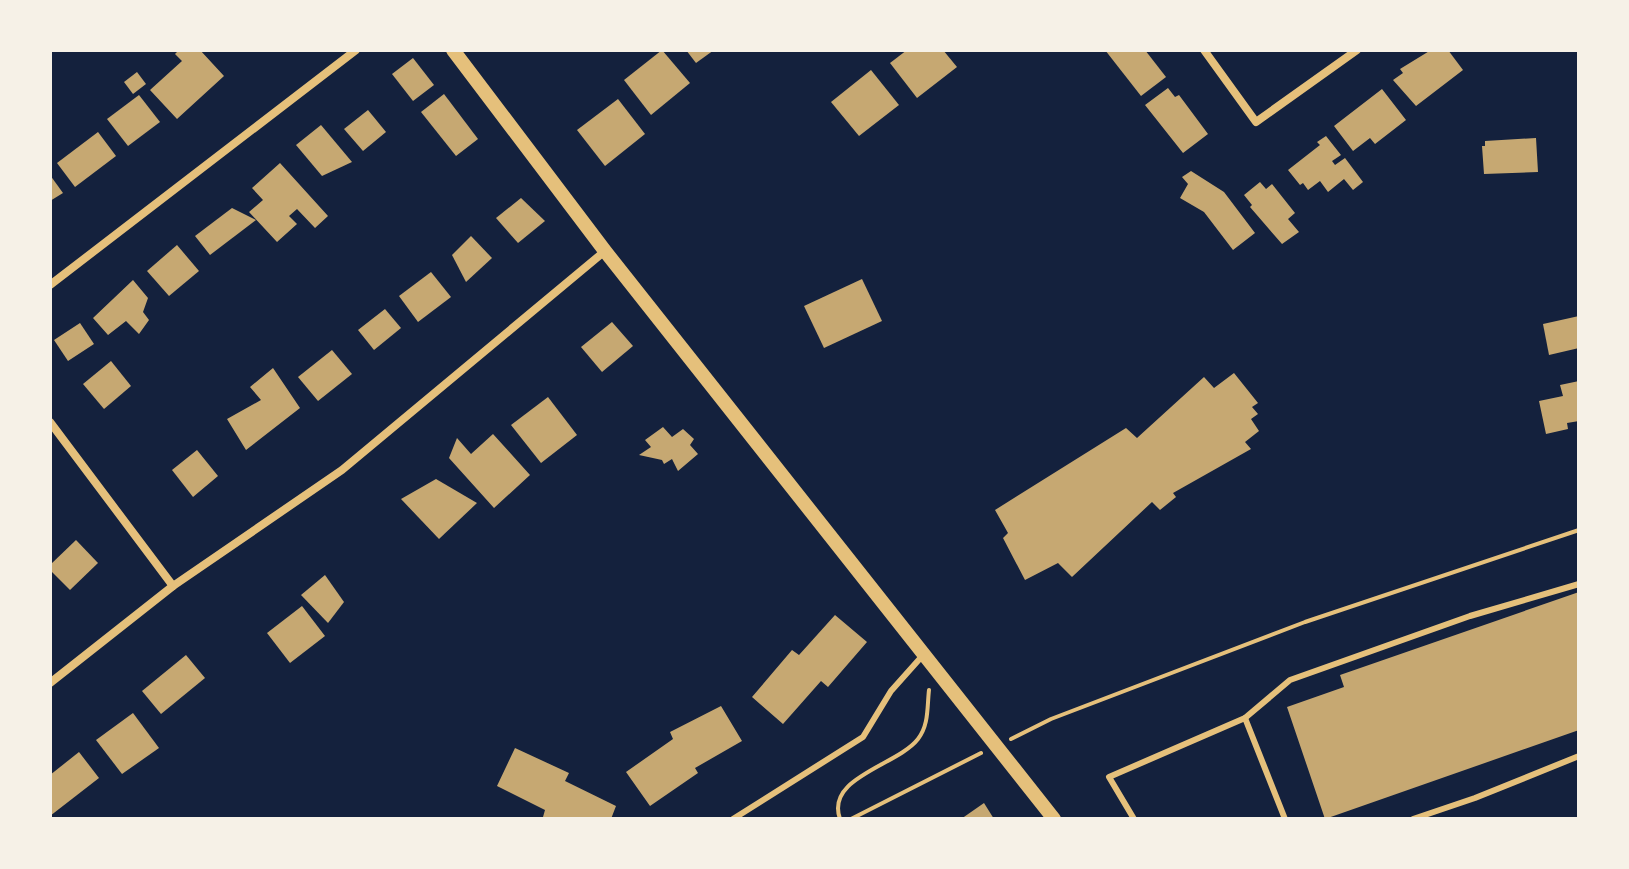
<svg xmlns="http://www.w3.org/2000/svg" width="1629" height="869" font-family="'IBM Plex Serif',serif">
<rect width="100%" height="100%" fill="#14213d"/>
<g fill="#c6a872">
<path d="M179 50H200L224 76 177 119 150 90 182 61 175 54Z"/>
<path d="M662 50 690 83 651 115 624 80Z"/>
<path d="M686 50H714L696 63Z"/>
<path d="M907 50H943L957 67 917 98 890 63Z"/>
<path d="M1105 50H1145L1166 77 1141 96Z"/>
<path d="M1431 50H1448L1463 70 1416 106 1393 80 1403 73 1400 69Z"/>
<path d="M413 58 434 85 413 101 392 74Z"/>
<path d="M871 70 899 105 859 136 831 102Z"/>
<path d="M137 72 146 84 133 94 124 82Z"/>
<path d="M1168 88 1175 97 1179 95 1208 134 1183 153 1145 105Z"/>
<path d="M1382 89 1406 120 1375 144 1370 138 1353 151 1334 126Z"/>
<path d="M444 94 478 139 456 156 421 112Z"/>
<path d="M139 95 160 122 128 146 107 119Z"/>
<path d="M618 99 645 134 605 166 577 130Z"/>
<path d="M368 110 386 132 363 151 344 129Z"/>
<path d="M321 125 352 162 322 176 296 145Z"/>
<path d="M98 132 116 156 75 187 57 163Z"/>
<path d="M1326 136 1341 155 1332 161 1335 165 1345 158 1363 182 1353 190 1344 179 1328 192 1320 181 1308 190 1303 183 1300 185 1288 170 1320 145 1317 142Z"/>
<path d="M1536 138 1538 172 1484 174 1482 146H1485V141Z"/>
<path d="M280 163 328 216 315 228 297 209 289 216 297 224 277 242 249 212 263 200 252 188Z"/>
<path d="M1191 171 1224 192 1255 233 1233 250 1204 212 1180 198 1188 184 1182 177Z"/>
<path d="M50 175 63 193 50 201Z"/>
<path d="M1260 182 1266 189 1272 184 1295 213 1288 219 1299 232 1282 244 1250 207 1252 205 1244 195Z"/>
<path d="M521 198 545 221 518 243 496 218Z"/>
<path d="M232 208 256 220 210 255 195 236Z"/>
<path d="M471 236 492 258 466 282 452 255Z"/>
<path d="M177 245 199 271 169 296 147 271Z"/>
<path d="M431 272 451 297 418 322 399 296Z"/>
<path d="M862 279 882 321 824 348 804 306Z"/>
<path d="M133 280 148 298 143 312 149 320 139 334 126 321 108 335 93 318Z"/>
<path d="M385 309 401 328 374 350 358 330Z"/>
<path d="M1579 316V348L1549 355 1543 324Z"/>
<path d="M612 322 633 346 602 372 581 347Z"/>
<path d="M80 323 94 344 68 361 54 340Z"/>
<path d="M332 350 352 374 318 401 298 377Z"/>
<path d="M111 361 131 386 104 409 83 384Z"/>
<path d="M273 368 300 408 246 450 227 419 261 400 250 387Z"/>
<path d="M1234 373 1258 403 1252 407 1258 414 1251 419 1259 431 1245 442 1251 449 1173 493 1176 497 1160 510 1152 502 1072 577 1058 563 1025 580 1003 538 1008 533 995 510 1126 428 1137 438 1204 377 1214 388Z"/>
<path d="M1579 381V421L1567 423 1568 429 1546 434 1539 401 1563 396 1560 385Z"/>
<path d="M548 397 577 435 541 463 511 425Z"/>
<path d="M663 427 672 437 683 429 694 439 690 445 698 454 678 471 672 459 664 464 662 460 639 455 651 447 645 440Z"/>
<path d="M493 434 530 475 494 508 449 458 457 438 471 454Z"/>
<path d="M197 450 218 476 193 497 172 470Z"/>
<path d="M436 479 477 503 439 539 401 499Z"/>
<path d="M76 540 98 563 70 590 50 570V565Z"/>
<path d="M325 575 344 602 328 623 301 595Z"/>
<path d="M1579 592V730L1325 819 1287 707 1344 687 1340 675Z"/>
<path d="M302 606 325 636 290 663 267 633Z"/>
<path d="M835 615 867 642 828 687 821 681 783 724 752 697 792 650 799 655Z"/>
<path d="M186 655 205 678 161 714 142 691Z"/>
<path d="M721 706 742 741 695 768 698 773 650 806 626 772 673 739 670 732Z"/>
<path d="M133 713 159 748 122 774 96 740Z"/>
<path d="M515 748 569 773 565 781 616 806 611 819H547L543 817 545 810 497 786Z"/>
<path d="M79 752 99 778 50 816V775Z"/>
<path d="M984 803 994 819H961Z"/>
</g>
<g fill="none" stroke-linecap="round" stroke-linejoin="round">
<g stroke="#e5c07b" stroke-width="4">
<path d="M1011 739 1051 719 1305 622 1579 530"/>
<path d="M840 819C825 777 897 766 918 739 929 725 927 707 929 690"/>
<path d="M851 819 981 753"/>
</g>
<g stroke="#e5c07b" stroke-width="6">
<path d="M1245 718 1290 680 1470 616 1579 584"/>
<path d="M733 819 863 737 891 691 924 654"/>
<path d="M1134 819 1109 777 1245 718 1285 819"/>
<path d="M1413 819 1475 798 1579 756"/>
</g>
<g stroke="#e5c07b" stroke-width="8">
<path d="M1204 50 1256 122 1357 50"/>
<path d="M50 285 356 50"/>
<path d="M50 422 173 586"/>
<path d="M50 683 173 586 342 470 605 251"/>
</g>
<path stroke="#e5c07b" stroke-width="14" d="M453 50 605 251 1054 819"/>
</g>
<rect width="1629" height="869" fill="none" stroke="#f6f1e7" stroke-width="104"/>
</svg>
